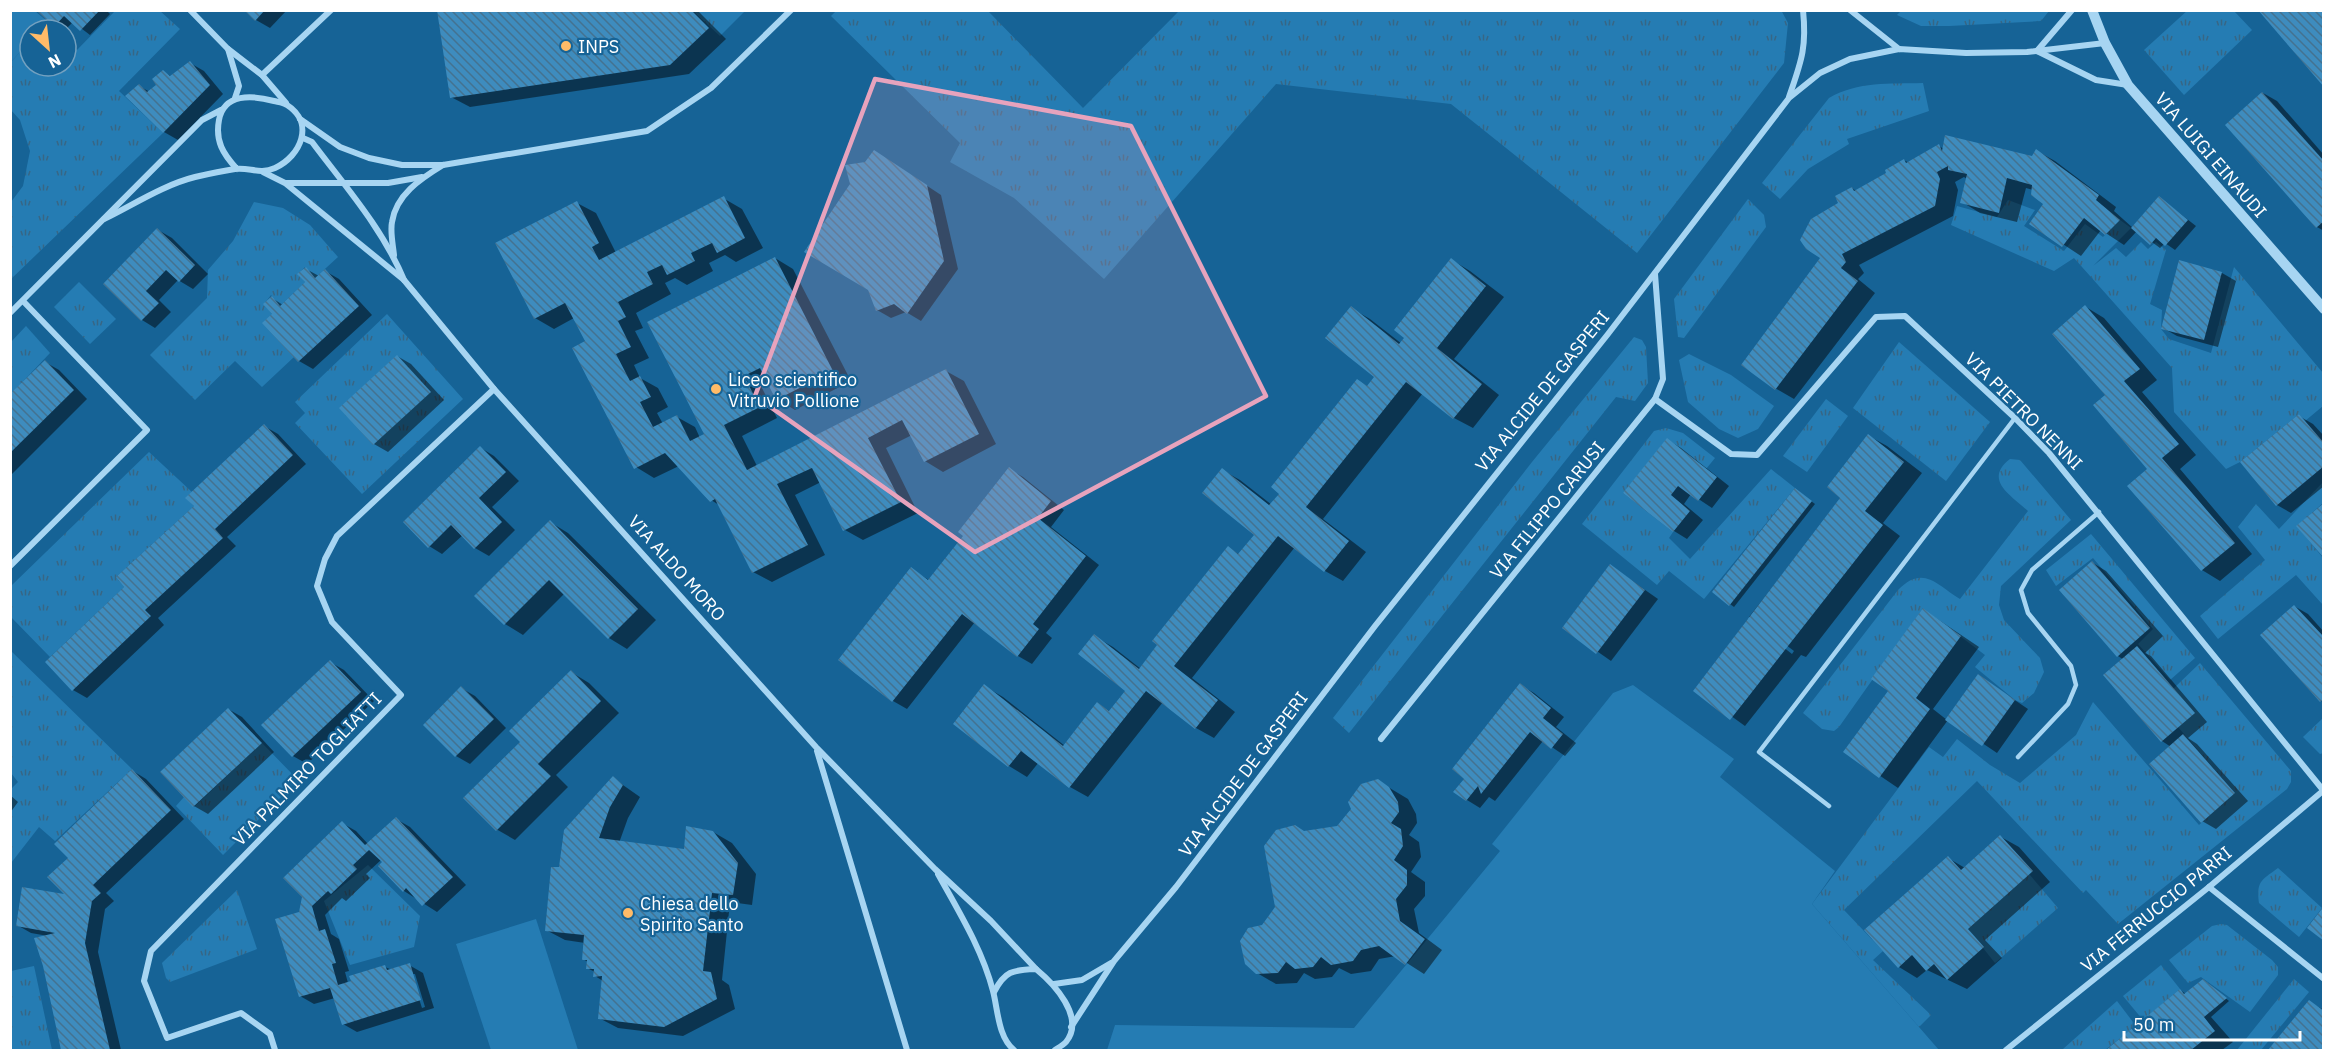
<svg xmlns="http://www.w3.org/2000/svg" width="2334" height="1061" font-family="'IBM Plex Sans',sans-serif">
<defs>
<pattern id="grass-tufts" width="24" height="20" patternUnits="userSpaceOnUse" patternTransform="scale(1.5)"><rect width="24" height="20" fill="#257cb3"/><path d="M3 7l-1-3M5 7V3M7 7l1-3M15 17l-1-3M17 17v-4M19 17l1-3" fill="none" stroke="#376685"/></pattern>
<pattern id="building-back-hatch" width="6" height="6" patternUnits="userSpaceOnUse" patternTransform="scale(1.5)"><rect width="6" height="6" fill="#3e8cbe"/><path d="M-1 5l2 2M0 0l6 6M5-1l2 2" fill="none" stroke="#447290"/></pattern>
</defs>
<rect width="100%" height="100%" fill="#166396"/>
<g fill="url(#grass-tufts)">
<path d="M2188 10 2234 11 2252 30 2184 95 2144 50Z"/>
<path d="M115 11H160L180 29 119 91 163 133 11 279V202L23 186 30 151 20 120 11 110V62L30 41V66H66V39L77 50Z"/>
<path d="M693 11H745L720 36Z"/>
<path d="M836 11H988L1083 108 1179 11 1781 10 1788 23 1784 63 1637 253 1451 104 1276 84 1104 279 1014 198 950 162 960 143 831 16Z"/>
<path d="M1901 11V10L2049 11 2041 21 1949 26H1921L1897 15Z"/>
<path d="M1923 83 1929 111 1847 139 1849 144 1808 169 1780 199 1762 183 1829 98C1858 81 1890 84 1923 83Z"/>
<path d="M1748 199 1764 215 1766 227 1684 338 1678 337 1674 299Z"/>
<path d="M2008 200 2035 210 2024 226 2064 251 2085 224 2103 237 2120 220 2131 228 2093 266 2116 248 2126 257 2141 242 2148 249 2156 242 2166 250 2150 304 2162 310 2161 329 2169 339 2211 353 2234 267 2323 373V406L2305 421 2299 414 2240 462 2226 469 2174 412 2172 368 2074 258 2054 271 1951 225 1957 206 1997 217Z"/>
<path d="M254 202 283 208 310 225 338 257 315 278 305 267 298 274 305 282 280 306 271 295 264 304 272 314 294 357 262 387 235 361 195 400 150 355 207 298 208 270 233 241Z"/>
<path d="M79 282 116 319 90 344 54 307Z"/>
<path d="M387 314 463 399 362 494 295 423 305 413 295 402Z"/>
<path d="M26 326 50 353 11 394V342Z"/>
<path d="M1634 337 1642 340 1646 347 1648 383 1635 401 1616 397 1349 733 1333 718 1532 462Z"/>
<path d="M1899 342 1990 422 1946 481 1853 408Z"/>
<path d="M1689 354 1731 375 1774 406 1758 429 1738 438 1719 429 1688 402 1679 360Z"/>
<path d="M1826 399 1848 416 1807 472 1783 456Z"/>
<path d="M1666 428 1683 433 1715 458 1706 469 1623 493 1673 532 1669 538 1690 559 1771 469 1795 488 1704 599 1669 571 1657 585 1582 524 1654 431Z"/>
<path d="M149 452 192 492 186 498 194 506 116 577 124 587 50 657 11 617V586Z"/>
<path d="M2010 459 2020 460 2071 520 2001 586 1999 605 2004 620 2040 658 2044 672 2034 693 2022 703 2015 700 1975 667 1985 655 1923 608 1839 727 1834 731 1822 729 1803 713 1898 590C1923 564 1937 585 1960 599L2028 511C2011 495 1983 480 2010 459Z"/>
<path d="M2323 482V503L2297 526 2323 558V605L2296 575 2218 639 2200 616 2265 560 2238 527 2256 504 2279 529Z"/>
<path d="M2091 534 2195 658 2170 680 2138 644 2153 629 2093 558 2056 586 2046 570Z"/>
<path d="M10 650 132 769 55 841 39 827 11 863V789L18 782 11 773Z"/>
<path d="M2200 663 2291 771V782L2287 789 2118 924 2086 890 2083 893 1977 781 1844 910 1883 951 1873 960 1931 1015 1919 1027 1812 904 1929 747 1943 757 1957 739 1990 765 2020 783 2076 735 2093 702 2199 825 2235 793 2178 727 2173 689Z"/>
<path d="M2323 718V753L2320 754 2303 737Z"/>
<path d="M262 743 298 780 223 855 176 806 184 797 194 807Z"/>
<path d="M368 865 420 916 414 947 350 965 324 901Z"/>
<path d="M2278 868 2322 908 2299 937 2259 903C2256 881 2262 880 2278 868Z"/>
<path d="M2029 874 2058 908 1995 963 1968 929Z"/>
<path d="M237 890 257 949 170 982 166 978 162 963Z"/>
<path d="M2221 924 2227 925 2272 960 2278 967V975L2250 1012 2201 977 2188 983 2169 960 2212 926Z"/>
<path d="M2161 965 2180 989 2143 1020 2123 996Z"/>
<path d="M34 966 52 1050H11V971Z"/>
<path d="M2294 979 2309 992 2261 1050H2237Z"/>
<path d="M2117 1001 2136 1026 2105 1050H2064L2063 1049Z"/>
</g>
<g fill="#257cb3">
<path d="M11 10 35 11 48 22 40 30H30V41L11 62Z"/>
<path d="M1633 685 1734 759 1720 777 1835 871 1812 904 1939 1050H1107L1115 1025 1354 1028 1500 851 1492 844 1613 693Z"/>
<path d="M536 919 578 1050H491L456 944Z"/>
</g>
<g fill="#0007" fill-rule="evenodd">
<path d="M38 10H106L110 14 90 35 73 22 65 30H62Z"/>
<path d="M247 10H287L270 28 256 20Z"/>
<path d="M443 10H697L726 39 689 74 470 107 451 97Z"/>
<path d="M190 63 204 71 223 94 178 140 164 132 127 96 139 86 150 92 158 85 163 71 172 77Z"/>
<path d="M2263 93 2277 101 2324 155V231L2317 227Z"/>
<path d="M1939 146 1944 149 2032 158 2037 151 2055 161 2116 207 2114 211 2133 228 2160 198 2196 226 2175 250 2165 243 2160 248 2137 231 2124 245 2101 230 2081 256 2031 223 2045 203 2033 190 2026 188 2017 222 1980 213 1962 202 1967 179 1964 177 1955 182 1958 190 1953 216 1859 265 1864 273 1858 279 1875 293 1794 399 1775 388 1839 204 1852 188 1856 191 1888 173 1904 160 1909 163Z"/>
<path d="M888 160 941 195 958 269 921 321 906 312 891 318 877 310Z"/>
<path d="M723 198 742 209 763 248 736 262 725 255 709 263 713 271 687 285 675 278 665 283 671 294 636 313 643 328 635 331 649 358 634 365 640 378 658 388 668 407 657 413 663 424 677 417 695 427 700 438 706 435 775 258 793 269 851 381 795 410 777 399 769 382 761 386 777 418 742 436 757 466 946 371 964 381 996 444 943 472 925 461 912 435 886 448 918 513 863 540 845 530 821 482 795 495 825 555 772 582 753 572 719 505 711 500 679 466 654 478 636 467 587 342 574 318 554 329 535 318 577 203 596 213 616 253Z"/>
<path d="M158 230 172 238 208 274 193 289 178 280 159 300 171 312 155 328 142 320 105 284Z"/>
<path d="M1452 260 1470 271 1504 297 1454 359 1499 395 1473 428 1454 418 1423 393 1323 519 1366 552 1343 581 1325 571 1295 547 1192 678 1235 712 1214 738 1196 728 1163 702 1088 797 1070 787 1039 762 1027 777 1009 766 955 723 984 686 1003 697 1065 746 1098 704 1111 712 1127 691 1094 636 1113 647 1141 669 1228 548 1240 555 1256 534 1222 470 1240 480 1272 505 1376 377 1351 308 1370 319 1402 344Z"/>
<path d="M2180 262 2222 273 2236 281 2218 347 2177 336 2163 328Z"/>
<path d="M306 269 319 276 325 271 339 279 372 315 313 369 299 361 274 314 272 298 283 305 307 283Z"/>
<path d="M2086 307 2104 318 2157 380 2142 392 2196 455 2180 469 2252 554 2220 581 2202 570 2150 469 2107 396Z"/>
<path d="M397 356 411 364 444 400 388 452 374 444 341 408Z"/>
<path d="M45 362 59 370 87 399 10 476V396Z"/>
<path d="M2299 416 2313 424 2324 436V486L2291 513 2277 505Z"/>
<path d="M264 426 278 434 306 464 227 537 236 546 158 618 164 625 87 698 73 690 126 587Z"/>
<path d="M1869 436 1887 446 1922 473 1883 523 1900 536 1806 657 1801 655 1745 726 1695 690 1748 619 1753 622 1749 617 1842 498 1829 487ZM1761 626 1794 651 1792 654 1759 628Z"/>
<path d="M1668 440 1681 448 1729 486 1712 508 1691 494 1684 504 1703 520 1687 539 1674 531 1625 493Z"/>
<path d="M481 448 494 456 519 481 492 507 515 530 489 556 475 548 463 535 442 554 429 546Z"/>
<path d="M1009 469 1023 477 1064 510 1051 527 1099 565 1046 633 1052 638 1032 664 1018 656 975 622 907 709 893 701 840 660 911 569 929 580 965 535Z"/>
<path d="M1799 492 1815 504 1734 607 1730 604Z"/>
<path d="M550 522 568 533 656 620 627 649 609 638 564 594 523 635 505 624Z"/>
<path d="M2093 563 2106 571 2163 636 2145 653 2151 656 2207 722 2188 738 2197 744 2248 801 2216 829 2202 821 2171 747 2162 741 2124 660 2118 656Z"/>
<path d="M1611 566 1658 599 1611 661 1564 628Z"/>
<path d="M2294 606 2308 614 2324 632V702L2321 701Z"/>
<path d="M1924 610 1979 647 1933 709 1947 720 1979 676 2028 709 1997 753 1948 720 1898 788 1845 752 1890 691Z"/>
<path d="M330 662 344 670 374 701 307 764 293 756 263 725Z"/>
<path d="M571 672 589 683 619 713 556 775 568 787 515 840 496 829 522 742Z"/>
<path d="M1520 685 1534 693 1564 717 1556 727 1576 743 1565 756 1543 741 1495 801 1489 797 1480 808 1467 800 1466 778Z"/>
<path d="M461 688 475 696 506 728 470 764 456 756 425 725Z"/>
<path d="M228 709 242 717 274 752 208 814 194 806 162 772Z"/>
<path d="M133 771 146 779 184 819 106 893 114 901 105 909 98 952 121 1050H62L44 965 48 936 31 933 17 925 68 897 70 858Z"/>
<path d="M613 778 640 797 628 818 619 843 686 851 713 832 732 843 756 874 752 905 730 902 722 980 729 985 735 1009 683 1036 618 1028 599 1018 603 981 595 976V972L587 968 588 962 583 959 585 943 565 940 546 930 560 869Z"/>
<path d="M1378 781 1408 799 1416 814 1417 823 1409 835 1419 842 1421 857 1411 872 1425 882V896L1414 909 1419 933 1442 950 1424 974 1396 956 1379 959 1371 971 1351 974 1339 968 1332 977 1315 979 1304 973 1297 983 1276 984 1257 973 1263 926 1277 907 1305 832 1338 828Z"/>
<path d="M10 795 18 802 10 813Z"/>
<path d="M396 819 410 827 466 885 437 912 404 891 381 860 366 874 370 878 346 901 342 898 325 915 331 934 339 939 349 971 345 972 348 983 385 967 392 970 409 965 423 973 434 1008 357 1032 343 1024 335 998 314 1004 300 996V913L342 823 356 831 368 844ZM411 974H415L425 1007 422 1008Z"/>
<path d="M2001 837 2019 847 2050 882 1985 940 2002 958 1967 989 1927 970 1917 978 1899 967 1948 858 1965 868Z"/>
<path d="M2208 983 2229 1001 2211 1017 2233 1042 2222 1050H2108L2180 990 2186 994Z"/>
<path d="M2309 1002 2324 1010V1050H2270Z"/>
</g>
<g fill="url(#building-back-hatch)">
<path d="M36 10H100L80 31 64 16 54 27Z"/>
<path d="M244 10H265L255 21Z"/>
<path d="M437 10H691L709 28 670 65 450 98Z"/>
<path d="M2258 10H2322L2324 12V87Z"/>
<path d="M190 61 210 85 163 133 125 96 139 84 147 92 156 85 152 79 163 70 170 76Z"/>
<path d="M2262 92 2324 161V221L2316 228 2225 125Z"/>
<path d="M1945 135 2032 156 2036 149 2099 195 2096 200 2120 220 2105 235 2084 218 2062 247 2029 224 2043 204 2031 195 2032 185 2007 178 1999 213 1960 203 1967 174 1948 170V166L1937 172 1940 179 1935 206 1842 254 1846 262 1841 268 1858 281 1775 390 1741 365 1820 258 1806 249 1800 240 1811 219 1838 203 1835 196 1852 187 1854 191 1886 173 1885 170 1904 159 1906 163 1939 144 1942 151Z"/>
<path d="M874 150 927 185 944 261 907 314 894 304 876 311 868 290 804 252 850 184 845 165 865 162Z"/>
<path d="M724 196 745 238 717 253 712 243 691 253 695 261 667 275 662 265 647 272 653 284 618 302 626 317 618 321 631 347 616 354 630 381 640 376 651 397 640 402 653 427 677 415 690 441 704 434 647 322 775 257 833 371 776 400 760 368 744 376 760 407 724 425 747 470 946 369 979 434 924 462 902 420 868 438 901 502 843 531 812 468 777 484 808 545 752 573 715 499 710 502 665 453 634 469 572 348 585 341 565 303 534 319 495 243 577 201 599 243 592 247 599 260Z"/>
<path d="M2159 196 2188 220 2165 246 2156 238 2150 245 2131 228Z"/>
<path d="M157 228 195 265 179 282 166 270 146 291 159 303 141 321 103 284Z"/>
<path d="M1451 258 1486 286 1437 348 1482 384 1453 419 1406 382 1306 507 1349 541 1324 572 1278 536 1174 666 1218 700 1195 729 1146 691 1069 788 1021 751 1008 767 953 724 984 684 1063 746 1097 702 1109 711 1125 691 1078 654 1094 634 1139 669 1157 645 1152 641 1228 546 1238 554 1254 535 1202 493 1222 468 1269 505 1279 494 1271 487 1357 379 1367 386 1374 377 1325 338 1351 306 1399 344 1404 338 1394 330Z"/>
<path d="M2179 260 2222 272 2204 340 2161 329Z"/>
<path d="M306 267 315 278 325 269 359 306 298 362 262 323 272 314 263 304 272 296 280 306 305 282 297 274Z"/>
<path d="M2085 305 2140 369 2124 381 2179 444 2162 458 2235 543 2201 571 2127 486 2147 469 2093 405 2105 395 2052 334Z"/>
<path d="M397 355 431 392 373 445 339 408Z"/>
<path d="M45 360 74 390 10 453V394Z"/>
<path d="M2299 414 2324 443V466L2276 506 2240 462Z"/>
<path d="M264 424 293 455 215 529 223 538 145 610 151 616 72 691 45 662 124 587 116 577 194 506 185 498Z"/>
<path d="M1868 434 1904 462 1865 511 1883 525 1730 720 1693 691 1840 498 1827 487Z"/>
<path d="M1667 438 1717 477 1698 501 1678 486 1671 495 1690 511 1673 532 1623 493Z"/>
<path d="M480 446 506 472 479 498 502 522 474 549 451 525 428 548 403 522Z"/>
<path d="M1009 467 1051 501 1038 518 1086 556 1033 624 1039 629 1017 657 962 614 892 702 838 660 911 567 928 580 963 536 958 532Z"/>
<path d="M1795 488 1812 501 1729 606 1712 592Z"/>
<path d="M2324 503V558L2296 526Z"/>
<path d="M550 520 638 609 608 639 549 580 504 625 474 596Z"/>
<path d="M2092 561 2150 628 2117 657 2059 590Z"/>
<path d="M1610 564 1645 590 1596 654 1562 628Z"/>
<path d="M2294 605 2324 637V699L2320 702 2260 635Z"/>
<path d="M1923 608 1961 636 1916 698 1930 709 1879 778 1843 752 1888 691 1871 679Z"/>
<path d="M2137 646 2195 713 2161 742 2103 675Z"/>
<path d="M330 660 361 692 292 757 261 725Z"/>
<path d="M571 670 601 701 538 764 551 776 496 831 463 798 520 742 509 731Z"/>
<path d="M1978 674 2015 700 1982 746 1945 720Z"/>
<path d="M1520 683 1551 708 1543 718 1563 734 1551 749 1530 732 1481 794 1478 786 1466 801 1453 792 1464 779 1452 769Z"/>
<path d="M461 686 494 719 455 757 423 725Z"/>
<path d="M228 708 262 743 193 807 160 772Z"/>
<path d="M2183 734 2235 793 2201 823 2149 764Z"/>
<path d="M132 769 171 810 93 885 101 893 92 901 85 943 110 1050H61L43 966 34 938 55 933 16 926 22 887 64 894 47 877 68 858 54 844Z"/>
<path d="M613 776 623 785 610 807 599 838 684 849 686 826 713 831 738 863 733 895 712 893 703 971 711 972 717 999 664 1027 598 1019 602 976 593 977 594 969H586L587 960H582L584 935 545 931 551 867H559L564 830Z"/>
<path d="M1378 779 1389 787 1398 802 1399 812 1391 823 1401 829 1403 846 1394 860 1407 870V885L1396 899 1400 921 1425 939 1405 965 1379 946 1361 950 1353 961 1331 965 1321 957 1313 967 1295 969 1286 962 1278 973 1256 974 1245 964 1240 941 1248 928 1262 925 1275 907 1264 846 1276 830 1295 825 1304 831 1337 826 1351 809 1348 802 1361 784Z"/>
<path d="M396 817 453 877 422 906 406 888 403 892 378 866 382 862 369 850 353 865 357 869 331 894 328 891 312 906 319 931 325 929 336 963 332 964 338 985 351 981 349 976 385 965 387 970 410 963 421 1000 342 1025 330 988 299 997 275 919 299 912 302 897 283 878 342 821 365 845Z"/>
<path d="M2000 835 2033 871 1968 929 1984 947 1947 980 1934 964 1926 971 1912 955 1898 968 1864 930 1948 856 1961 870Z"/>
<path d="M2324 906V941L2307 928Z"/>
<path d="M2203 979 2227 998 2204 1017 2215 1031 2191 1050H2106L2180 989 2184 994Z"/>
<path d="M2309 1000 2324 1011V1050H2268Z"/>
</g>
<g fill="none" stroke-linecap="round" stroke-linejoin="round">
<g stroke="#a7d5f2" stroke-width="4.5">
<path d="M2018 757 2068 704 2076 685 2071 666 2028 613 2021 590 2032 570 2099 512"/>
<path d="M1829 806 1759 752 2015 418"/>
</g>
<g stroke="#a7d5f2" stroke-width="6">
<path d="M190 10 228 49 262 75 286 103"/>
<path d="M1850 10 1899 49"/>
<path d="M228 49 239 86 235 98"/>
<path d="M2037 51 2096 80 2128 85"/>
<path d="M2037 51 2072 10"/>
<path d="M262 75 331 10"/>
<path d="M1789 97C1801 62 1807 48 1803 10"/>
<path d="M300 119 340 147 369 158 402 165H443L647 131 711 88 791 10"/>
<path d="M303 138 312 142C345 186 383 229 404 280"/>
<path d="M263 172 285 183 404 280 494 389 816 747 935 869 991 921 1036 969"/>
<path d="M286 183H388L422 177"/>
<path d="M104 219C133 205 163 185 195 177 208 174 222 171 235 169 250 167 259 175 275 168 301 156 315 123 287 105 283 102 278 102 274 101 252 95 224 93 219 120 215 141 223 154 237 169"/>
<path d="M394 255C393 245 390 232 392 222 396 195 420 179 443 165"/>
<path d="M10 313 202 120 221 110"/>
<path d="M1655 399 1731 454 1757 455 1876 317 1905 316 2015 418 2049 453 2323 790"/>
<path d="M10 566 147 430 23 301"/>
<path d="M1381 739 1655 399 1663 379 1655 274"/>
<path d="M817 751 907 1050"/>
<path d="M938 874C959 912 982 949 993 991 998 1010 998 1037 1014 1050"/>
<path d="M2209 887 2324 979"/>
<path d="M1054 984 1082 980 1111 963"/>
<path d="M994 992C1005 971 1012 970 1036 969 1053 983 1086 1017 1066 1042 1063 1045 1058 1048 1055 1050"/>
<path d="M1071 1027 1114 961 1176 887 1375 626 1608 334 1789 98 1820 73 1850 59 1899 49 1966 53 2027 52 2105 43"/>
<path d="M275 1050 270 1034 241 1013 167 1038 144 981 151 951 401 695 332 622 317 586 325 559 337 536 494 389"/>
<path d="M2006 1050 2209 887 2324 790"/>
</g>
<path stroke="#a7d5f2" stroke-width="10" d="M2092 10 2105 43 2128 85 2324 309"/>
</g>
<path fill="#e7a3bd" fill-opacity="0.2" stroke="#e7a3bd" stroke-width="4.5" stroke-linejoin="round" d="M875 79 1131 126 1266 396 975 552 755 396Z"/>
<g fill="#ffbb68" stroke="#166396" stroke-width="2">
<circle cx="566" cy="46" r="6"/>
<circle cx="716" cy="389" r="6"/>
<circle cx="628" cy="913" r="6"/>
</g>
<g text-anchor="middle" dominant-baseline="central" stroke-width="4.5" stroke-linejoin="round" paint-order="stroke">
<g font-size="18" fill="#fff" stroke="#166396" text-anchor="start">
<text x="578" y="46">INPS</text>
<text x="728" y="379">Liceo scientifico<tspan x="728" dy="21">Vitruvio Pollione</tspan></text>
<text x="640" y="903">Chiesa dello<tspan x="640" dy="21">Spirito Santo</tspan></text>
</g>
<g font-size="18" fill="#fff" stroke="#166396">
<text transform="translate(2211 155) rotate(49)">VIA LUIGI EINAUDI</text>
<text transform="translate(1542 391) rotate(-51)">VIA ALCIDE DE GASPERI</text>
<text transform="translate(2024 411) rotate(45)">VIA PIETRO NENNI</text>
<text transform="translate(1547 510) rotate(-51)">VIA FILIPPO CARUSI</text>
<text transform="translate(677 568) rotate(48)">VIA ALDO MORO</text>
<text transform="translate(307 769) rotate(-46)">VIA PALMIRO TOGLIATTI</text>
<text transform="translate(1243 774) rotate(-53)">VIA ALCIDE DE GASPERI</text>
<text transform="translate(2156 909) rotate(-39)">VIA FERRUCCIO PARRI</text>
</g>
</g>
<rect width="2334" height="1061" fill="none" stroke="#ffffff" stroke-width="24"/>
<g transform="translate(48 48) rotate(153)"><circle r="28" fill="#166396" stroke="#73a1c0" stroke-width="1.5"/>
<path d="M0-4.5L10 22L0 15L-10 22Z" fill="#ffbb68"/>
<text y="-9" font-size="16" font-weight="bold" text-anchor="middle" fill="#ffffff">N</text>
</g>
<path d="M2124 1031v9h176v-9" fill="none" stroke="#ffffff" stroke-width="3"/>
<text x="2133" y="1031" font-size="18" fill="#ffffff" stroke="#166396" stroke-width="4.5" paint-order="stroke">50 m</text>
</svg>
